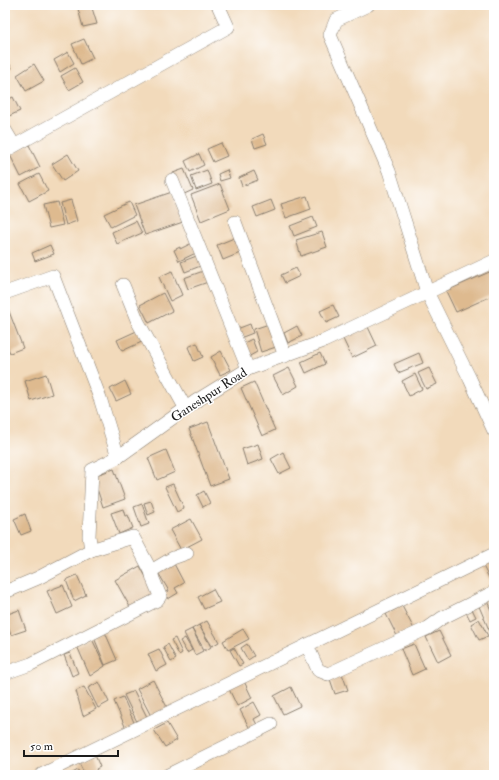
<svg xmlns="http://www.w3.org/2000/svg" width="499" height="780" font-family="'IM FELL Double Pica',serif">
<rect width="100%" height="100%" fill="#fff"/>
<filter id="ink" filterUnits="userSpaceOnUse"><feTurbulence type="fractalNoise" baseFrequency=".025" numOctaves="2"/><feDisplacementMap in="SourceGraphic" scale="8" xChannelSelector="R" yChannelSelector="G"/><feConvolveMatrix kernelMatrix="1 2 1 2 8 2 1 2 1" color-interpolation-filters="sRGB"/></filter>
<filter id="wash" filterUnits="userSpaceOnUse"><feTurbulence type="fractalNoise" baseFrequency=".012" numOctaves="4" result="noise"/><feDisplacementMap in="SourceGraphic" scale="16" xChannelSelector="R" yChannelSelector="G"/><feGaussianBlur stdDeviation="0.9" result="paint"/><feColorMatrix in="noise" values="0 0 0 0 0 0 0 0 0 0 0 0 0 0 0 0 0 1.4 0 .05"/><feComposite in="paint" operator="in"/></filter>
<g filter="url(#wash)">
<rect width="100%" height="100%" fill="#f2dabb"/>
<g id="blocks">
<g fill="#deba8f">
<path d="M77 5H91L97 24 83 27Z"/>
<path d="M84 39 93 58 81 64 72 44Z"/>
<path d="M68 52 74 63 60 72 54 60Z"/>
<path d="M5 57 12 68 5 72Z"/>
<path d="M34 64 44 81 26 91 17 75Z"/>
<path d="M75 68 83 82 69 90 61 76Z"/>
<path d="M13 97 20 111 9 116 5 109V101Z"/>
<path d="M263 134 267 144 255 148 252 139Z"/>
<path d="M221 143 227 156 213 162 207 149Z"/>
<path d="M29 145 40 167 21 177 10 155Z"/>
<path d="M68 154 78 171 63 181 52 164Z"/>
<path d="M199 154 204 165 190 172 185 161Z"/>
<path d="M184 169 193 190 182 195 173 173Z"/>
<path d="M207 170 212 184 196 190 191 176Z"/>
<path d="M227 170 230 178 220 181 218 174Z"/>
<path d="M254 171 258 180 242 186 239 178Z"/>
<path d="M39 174 48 191 29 201 20 184Z"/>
<path d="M220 184 230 209 201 221 191 195Z"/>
<path d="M172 192 183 222 145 235 134 205Z"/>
<path d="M307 196 311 209 286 218 281 204Z"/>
<path d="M71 200 77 221 66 225 60 203Z"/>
<path d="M271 200 275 210 257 217 253 207Z"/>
<path d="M57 202 63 225 49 228 43 205Z"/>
<path d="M129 202 135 215 111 227 104 214Z"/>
<path d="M313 217 317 227 294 236 290 226Z"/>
<path d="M136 221 142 233 117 244 112 232Z"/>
<path d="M322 232 327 247 301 256 296 240Z"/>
<path d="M234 238 240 253 223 260 217 245Z"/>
<path d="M194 242 198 252 179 261 174 250 180 247V249Z"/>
<path d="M50 245 54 254 35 261 32 253Z"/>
<path d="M199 255 203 265 185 272 181 262Z"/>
<path d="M296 268 300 276 285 283 281 275Z"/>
<path d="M206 270 211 281 188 289 184 278Z"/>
<path d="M494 270V295L456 312 446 291Z"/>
<path d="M172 271 182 295 170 301 159 277Z"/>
<path d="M163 293 172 311 149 323 140 305Z"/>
<path d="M5 301 23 348 10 353 5 340Z"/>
<path d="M333 305 339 317 326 323 320 311Z"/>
<path d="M250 324 253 333 240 338 237 329Z"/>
<path d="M269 324 276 347 261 352 254 329Z"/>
<path d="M297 326 302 336 288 343 284 333Z"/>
<path d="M368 327 377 346 352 358 343 339Z"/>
<path d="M141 329 146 340 122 351 117 340Z"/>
<path d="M252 339 257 352 246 358 240 345Z"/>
<path d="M197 343 203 357 194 361 188 347Z"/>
<path d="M221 351 231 370 220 375 211 357Z"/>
<path d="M320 353 325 364 306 373 301 362Z"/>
<path d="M419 353 423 363 398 373 394 364Z"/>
<path d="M289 368 298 386 283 395 273 376Z"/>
<path d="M429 368 437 384 426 389 418 373Z"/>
<path d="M46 374 52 394 31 401 25 381Z"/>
<path d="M415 374 422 389 409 396 402 381Z"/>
<path d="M125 381 131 394 116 401 110 389Z"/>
<path d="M254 382 275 430 262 436 241 388Z"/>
<path d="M208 422 229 479 210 486 189 429Z"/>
<path d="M258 444 263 459 247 465 242 449Z"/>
<path d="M166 450 175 472 157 480 148 458Z"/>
<path d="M283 452 291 468 279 474 271 459Z"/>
<path d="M114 469 125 499 103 507 93 476Z"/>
<path d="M173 484 184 508 177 512 165 487Z"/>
<path d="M204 491 210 503 203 507 197 495Z"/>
<path d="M151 501 155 512 148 515 144 503Z"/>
<path d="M142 504 149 524 141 527 134 507Z"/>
<path d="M123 509 125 516 128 515 133 528 119 534 111 513Z"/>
<path d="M25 514 31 531 21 535 14 519Z"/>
<path d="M191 519 202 539 181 550 170 530Z"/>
<path d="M492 558 494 562V588L482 564Z"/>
<path d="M172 560 184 583 175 588 178 593 168 599 165 593 169 591 156 569Z"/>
<path d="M140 566 155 594 130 607 115 580Z"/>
<path d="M77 575 86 595 74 601 66 580Z"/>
<path d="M63 585 72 607 57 614 47 591Z"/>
<path d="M213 589 220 602 204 609 198 597Z"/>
<path d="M487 601 494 617V630L490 632 478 604Z"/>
<path d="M470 605 476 617 470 620 464 608Z"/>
<path d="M402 606 414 629 398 638 386 614Z"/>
<path d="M19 610 26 630 11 635 5 619V615Z"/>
<path d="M479 619 488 636 479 640 471 624Z"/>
<path d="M207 621 219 642 212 646 199 625Z"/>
<path d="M199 625 211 647 205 651 192 629Z"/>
<path d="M192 629 203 651 195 655 184 633Z"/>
<path d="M243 629 249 639 228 650 223 641Z"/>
<path d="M104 630 117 660 105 665 93 635Z"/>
<path d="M439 631 451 655 438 662 426 637Z"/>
<path d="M91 637 105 666 90 676 77 646Z"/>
<path d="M175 638 182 653 179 655 171 640Z"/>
<path d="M185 638 192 650 187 653 180 641Z"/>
<path d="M168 644 176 659 171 662 163 647Z"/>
<path d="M247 644 254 656 248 660 241 648Z"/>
<path d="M414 644 425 669 412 675 401 649Z"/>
<path d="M234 648 243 664 239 666 230 650Z"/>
<path d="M159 649 167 665 156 671 148 654Z"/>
<path d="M70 653 78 673 72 676 64 655Z"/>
<path d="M341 671 348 690 335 694 329 676Z"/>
<path d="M243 679 252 698 237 706 228 687Z"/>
<path d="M153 680 168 709 152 718 137 689Z"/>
<path d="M99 682 109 702 98 708 88 688Z"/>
<path d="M84 687 96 709 83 716 76 691Z"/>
<path d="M291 687 300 706 283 714 274 696Z"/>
<path d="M134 691 149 721 139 726 124 695Z"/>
<path d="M123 697 136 727 127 731 114 701Z"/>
<path d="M254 702 261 715 254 719 257 725 250 729 240 710Z"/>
<path d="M167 723 177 740 165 747 154 730Z"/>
<path d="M95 755 100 767 96 769 99 775H85L79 763Z"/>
<path d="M78 770 80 775H69Z"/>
</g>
</g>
</g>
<g filter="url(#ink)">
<use href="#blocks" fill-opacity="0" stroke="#877b6c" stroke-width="1"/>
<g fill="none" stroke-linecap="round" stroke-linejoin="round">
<defs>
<g id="minor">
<path d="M368 5 336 20 330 35 389 171 427 292 470 379 494 431"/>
<path d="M5 130 14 145"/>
<path d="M5 151 228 27 218 5"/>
<path d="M172 180 248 369"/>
<path d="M235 222 285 356"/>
<path d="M123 285 138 322 186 409"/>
<path d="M5 293 53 276 100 398 118 457"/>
<path d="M91 550 89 536 92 470 118 457 196 401 248 369 324 341 494 261"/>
<path d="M5 592 38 578 91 550 133 537 151 571 173 558 187 553"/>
<path d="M307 645 318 670 328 674 428 628 442 618 494 592"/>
<path d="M5 673 31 664 157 600 160 596 153 579 151 571"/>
<path d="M41 775 494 554"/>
<path d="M168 775 271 724"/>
</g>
</defs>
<use href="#minor" stroke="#877b6c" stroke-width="14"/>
<use href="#minor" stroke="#fff" stroke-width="13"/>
</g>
</g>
<g text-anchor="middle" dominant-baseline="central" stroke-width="3" stroke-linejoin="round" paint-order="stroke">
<g font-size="13" fill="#1c1c1c" stroke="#fff">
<text transform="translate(209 395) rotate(-33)">Ganeshpur Road</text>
</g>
</g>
<rect width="499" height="780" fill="none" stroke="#fff" stroke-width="20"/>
<path d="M24 750v6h94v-6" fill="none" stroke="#1c1c1c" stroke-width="2"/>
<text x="30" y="750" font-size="12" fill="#1c1c1c" stroke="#ffffff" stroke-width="3" paint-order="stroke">50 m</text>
</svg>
